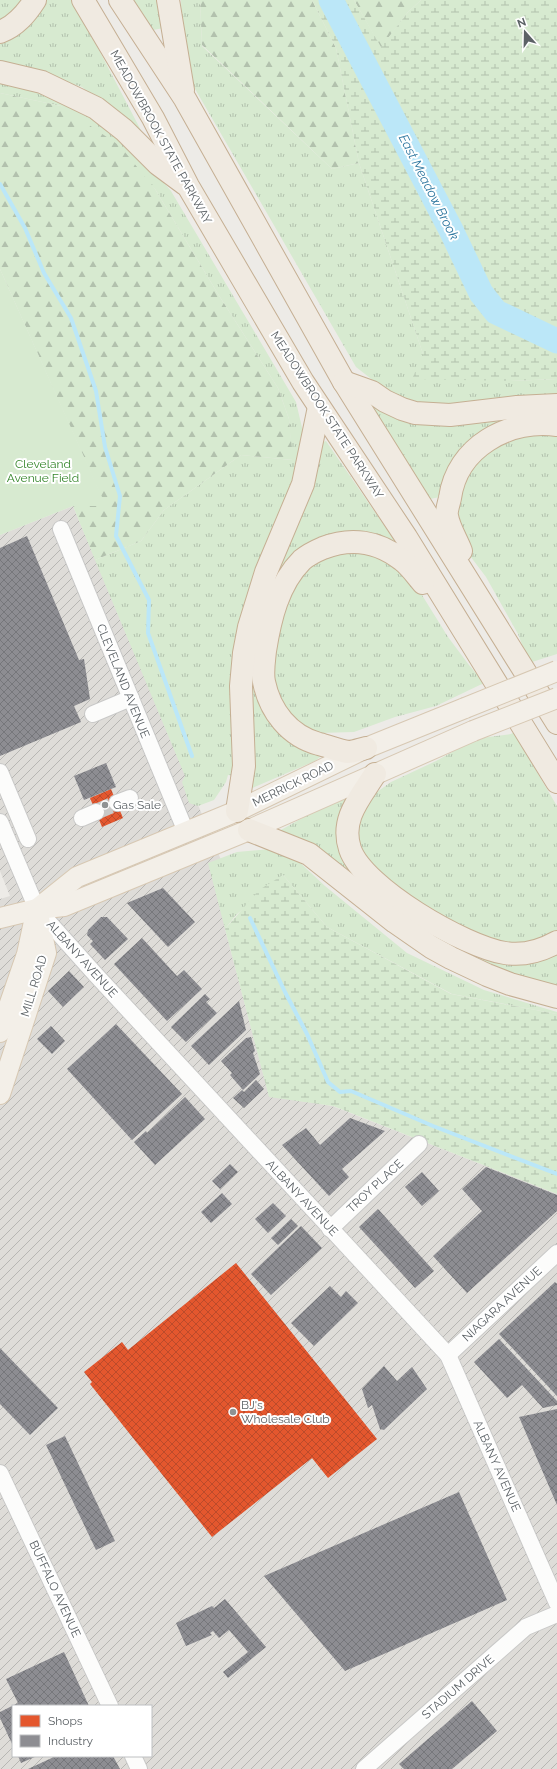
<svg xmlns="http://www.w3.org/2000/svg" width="557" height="1769" font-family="Raleway,sans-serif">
<defs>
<pattern id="industrial-furrows" width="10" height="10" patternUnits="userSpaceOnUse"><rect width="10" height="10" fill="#dedcd8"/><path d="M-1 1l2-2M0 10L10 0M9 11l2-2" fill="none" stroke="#b7b6b3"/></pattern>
<pattern id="grass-tufts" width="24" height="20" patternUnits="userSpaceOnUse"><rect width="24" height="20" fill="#d7ead0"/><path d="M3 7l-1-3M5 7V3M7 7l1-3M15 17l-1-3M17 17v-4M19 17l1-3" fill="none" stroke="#b2c1ad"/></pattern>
<pattern id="forest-firs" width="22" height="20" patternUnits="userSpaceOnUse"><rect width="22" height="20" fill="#d7ead0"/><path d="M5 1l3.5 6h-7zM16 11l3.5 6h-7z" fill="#b2c1ad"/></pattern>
<pattern id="wetland-marsh" width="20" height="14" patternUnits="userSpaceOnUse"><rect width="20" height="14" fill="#d7ead0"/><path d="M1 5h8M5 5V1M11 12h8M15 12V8" fill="none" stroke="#b2c1ad"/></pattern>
<pattern id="shops-cross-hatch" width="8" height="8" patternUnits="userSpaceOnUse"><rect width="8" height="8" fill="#e4572e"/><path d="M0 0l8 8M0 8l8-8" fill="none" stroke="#bc4b2b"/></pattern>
<pattern id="industry-cross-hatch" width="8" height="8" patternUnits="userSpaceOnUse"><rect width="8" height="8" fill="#8d8d92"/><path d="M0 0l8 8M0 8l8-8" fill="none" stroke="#76777b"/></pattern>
</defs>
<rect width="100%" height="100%" fill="#edebe7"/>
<path fill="url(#industrial-furrows)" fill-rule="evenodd" d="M73 506 224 867 225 929 269 1096 332 1106 557 1194V1769H0V899L10 896 0 871V535ZM13 1706H151V1756H13Z"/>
<g fill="url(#grass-tufts)">
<path d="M0 0H24L14 15 0 22Z"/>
<path d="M43 0H71L76 6 146 140 82 87 18 65 0 63V38Z"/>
<path d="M133 0H160L164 28 153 30Z"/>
<path d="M181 0H200L202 46 332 169 359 163 423 354 510 381 557 379V398L431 406 388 392 356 367 191 82 182 40Z"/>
<path d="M0 77 38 86 99 119 135 149 171 191 296 402 304 436 299 471 261 564 235 776 228 775 226 782 214 800 198 806 189 803 182 782 185 776 95 560 141 541 164 510 241 455 292 460 289 419 278 388 218 294 155 189 61 106 0 93Z"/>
<path d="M365 400 393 411 539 410 501 423 440 497 430 499Z"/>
<path d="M557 429V654L529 663 518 634 486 577 461 544 454 522 456 492 475 453 514 433Z"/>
<path d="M326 441 405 556 375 537 287 563 258 687 321 752 320 757 315 761 250 789 251 653 317 444Z"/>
<path d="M376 550 417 587 448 637 469 665 484 683 436 706 395 717 354 732 319 733 302 729 276 702 269 668 292 579 317 554Z"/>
<path d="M518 729 525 752 557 806V933L522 946 489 942 414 900 372 869 358 853 357 824 362 810 377 792 391 782 436 761 458 749 481 738 511 734Z"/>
<path d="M344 795 349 800 345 852 467 948H557V988L516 976 437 942 279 831Z"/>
<path d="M270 849 296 859 325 886 407 953 484 990 557 1012V1014L452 994 327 927 283 875 236 915 225 929 208 863 237 852Z"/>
</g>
<g fill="url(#forest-firs)">
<path d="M200 0H312L336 48 359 163 332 169 202 45Z"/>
<path d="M354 0H421L408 12 381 48Z"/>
<path d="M0 93 61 106 120 146 155 189 218 294 278 388 289 419 293 460 241 455 164 510 141 541 95 560 73 506 105 505 0 269Z"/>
</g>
<g fill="url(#wetland-marsh)">
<path d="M312 0H354L381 47 408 12 421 0H557V379L510 381 412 379 423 354 359 163 336 48Z"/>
<path d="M283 875 327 927 451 994 557 1014V1194L333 1106 269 1097 225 929 259 890Z"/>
</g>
<path fill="#d7ead0" d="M0 269 106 506H73L0 535Z"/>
<g fill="url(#shops-cross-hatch)">
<path d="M111 789 123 818 102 827 90 798Z"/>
<path d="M236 1263 377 1439 328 1478 312 1458 212 1537 90 1384 92 1382 84 1372 122 1342 128 1350Z"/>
</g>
<g fill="url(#industry-cross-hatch)">
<path d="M27 536 79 660 84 659 90 699 74 706 81 722 0 756V548Z"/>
<path d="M106 763 116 787 84 800 74 776Z"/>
<path d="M163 888 195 922 168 947 127 903Z"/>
<path d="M101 917H107L128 939 105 960 90 944 93 941 87 935 88 930Z"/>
<path d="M142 938 177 976 184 970 202 989 167 1021 114 964Z"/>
<path d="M69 971 84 987 63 1007 48 991Z"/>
<path d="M205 994 210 999 206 1002 217 1013 186 1042 171 1027Z"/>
<path d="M239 1001 246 1030 209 1065 191 1046Z"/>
<path d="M116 1024 182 1094 132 1140 67 1069Z"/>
<path d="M51 1026 65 1041 52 1054 37 1039Z"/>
<path d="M251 1037 255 1051 253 1053 260 1074 243 1090 230 1075 232 1073 221 1061 246 1038Z"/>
<path d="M256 1080 264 1089 244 1108 233 1098 242 1090 244 1092Z"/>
<path d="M185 1097 205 1119 155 1165 134 1142 146 1131 147 1133Z"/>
<path d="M350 1118 385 1131 342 1169 349 1177 329 1196 282 1145 306 1128 320 1145Z"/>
<path d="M230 1164 238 1172 220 1189 212 1181Z"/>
<path d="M486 1167 557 1195V1211L467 1293 433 1256 482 1211 462 1189Z"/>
<path d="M422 1172 439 1191 422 1206 405 1187Z"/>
<path d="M222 1193 232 1204 211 1223 201 1212Z"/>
<path d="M273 1203 286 1216 268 1233 255 1219Z"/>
<path d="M378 1209 434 1271 415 1288 359 1227Z"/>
<path d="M291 1219 298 1226 278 1245 271 1238Z"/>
<path d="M301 1226 322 1248 271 1295 251 1274Z"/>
<path d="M555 1282 557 1284V1396L499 1334Z"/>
<path d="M330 1286 341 1297 346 1291 358 1303 314 1346 291 1323Z"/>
<path d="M499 1339 557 1401V1405L543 1408 522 1385 507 1398 474 1362Z"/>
<path d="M0 1348 58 1408 30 1435 0 1404Z"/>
<path d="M384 1366 397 1381 412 1367 427 1389 384 1430 380 1429 372 1405 368 1408 362 1389Z"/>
<path d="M557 1409V1505L519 1417Z"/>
<path d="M65 1436 115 1541 96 1550 46 1445Z"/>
<path d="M459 1492 507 1600 345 1671 264 1576Z"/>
<path d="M225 1599 266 1647 228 1678 223 1672 248 1652 229 1630 219 1638 213 1631 210 1633 212 1635 186 1646 176 1623 212 1606 214 1608Z"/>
<path d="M64 1652 89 1706H13V1746L0 1718V1712L18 1703 6 1679Z"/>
<path d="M472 1701 497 1731 452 1769H404L399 1764Z"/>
<path d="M18 1756H37L21 1763Z"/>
<path d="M56 1756H113L120 1769H28Z"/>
</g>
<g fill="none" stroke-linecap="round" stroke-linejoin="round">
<g stroke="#bbe7f8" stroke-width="4">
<path d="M0 184 25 228 44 273 71 318 96 391 105 447 120 496 116 536 149 600 148 633 192 756"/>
<path d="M250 918 285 992 307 1034 328 1082 340 1092 351 1091 433 1126 557 1174"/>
</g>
<path stroke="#bbe7f8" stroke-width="25" d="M331 0 451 230 481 293 496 312 557 341"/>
<path stroke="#c9c9c7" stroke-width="16" stroke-dasharray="16 8" stroke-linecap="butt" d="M96 812 117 803"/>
<defs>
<g id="minor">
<path d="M61 529 186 832"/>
<path d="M93 714 131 698"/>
<path d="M0 772 28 839"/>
<path d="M117 803 130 798"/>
<path d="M82 818 96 812"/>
<path d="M0 822 37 909 96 975 448 1355 557 1603"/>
<path d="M330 1229 419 1144"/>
<path d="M448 1355 557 1253"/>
<path d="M0 1473 110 1706"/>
<path d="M133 1756 139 1769"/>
<path d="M364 1769 526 1627 557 1614"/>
</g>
<g id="major">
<path d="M37 909 77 877 237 811 366 748 465 708"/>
<path d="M0 918 37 909 64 906 249 830 473 731"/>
<path d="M0 1032 27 954 35 917"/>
<path d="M0 1094 46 953 37 909"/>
</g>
<g id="highway">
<path d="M83 0 153 118 188 186 303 382 406 537 557 782"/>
<path d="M120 0 185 99 344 382 557 723"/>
<path d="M168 0 183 90"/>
<path d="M0 32C16 26 26 14 35 0"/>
<path d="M0 72 42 82 96 108 124 130 158 164 185 184"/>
<path d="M344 382 372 392 385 401 402 409 415 413 450 415 517 407 557 405"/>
<path d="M461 551C457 540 449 528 447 516 446 511 449 503 450 498 457 447 508 419 557 425"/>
<path d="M366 748C361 749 354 752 348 752 339 751 328 746 319 744 289 736 270 711 264 682 262 672 264 661 265 651 270 619 278 584 302 560 308 555 316 551 323 548 351 537 378 541 402 560 410 566 416 575 423 583"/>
<path d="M375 774C360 798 340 819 350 849 363 888 465 947 505 953 524 956 541 951 557 942"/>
<path d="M237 811 244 766 241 686 244 653 249 627 266 572 303 484 319 407"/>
<path d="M249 830 309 854 395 922 431 947 451 958 487 975 510 984 557 997"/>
</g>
</defs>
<use href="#minor" stroke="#c9c9c8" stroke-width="18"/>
<use href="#major" stroke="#d7c8b3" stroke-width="22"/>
<use href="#highway" stroke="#c5af93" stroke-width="24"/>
<use href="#minor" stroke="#fcfcfb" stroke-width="16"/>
<use href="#major" stroke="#f3efe8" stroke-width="20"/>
<use href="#highway" stroke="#f0eae1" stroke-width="22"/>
<defs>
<g id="major-bridge">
<path d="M465 708 557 671"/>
<path d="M473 731 557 698"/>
</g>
</defs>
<use href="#major-bridge" stroke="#d7c8b3" stroke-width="22" stroke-linecap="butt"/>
<use href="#major-bridge" stroke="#f3efe8" stroke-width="20"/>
</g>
<g fill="#8f9293" stroke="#fff" stroke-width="1.5">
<circle cx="105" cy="805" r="4"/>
<circle cx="233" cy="1412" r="4"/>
</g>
<g text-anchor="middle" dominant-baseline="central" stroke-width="4" stroke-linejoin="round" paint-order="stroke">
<g font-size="12" fill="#5c6266" stroke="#fff">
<text transform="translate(161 137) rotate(61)">MEADOWBROOK STATE PARKWAY</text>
<text transform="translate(327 415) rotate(57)">MEADOWBROOK STATE PARKWAY</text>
<text transform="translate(123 681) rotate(68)">CLEVELAND AVENUE</text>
<text transform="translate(293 784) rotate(-26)">MERRICK ROAD</text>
<text transform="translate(82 959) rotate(48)">ALBANY AVENUE</text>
<text transform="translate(34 986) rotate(-73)">MILL ROAD</text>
<text transform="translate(375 1186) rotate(-43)">TROY PLACE</text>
<text transform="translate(302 1198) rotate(47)">ALBANY AVENUE</text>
<text transform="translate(502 1304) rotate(-43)">NIAGARA AVENUE</text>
<text transform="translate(497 1466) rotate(66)">ALBANY AVENUE</text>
<text transform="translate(55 1589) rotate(65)">BUFFALO AVENUE</text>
<text transform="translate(458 1687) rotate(-41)">STADIUM DRIVE</text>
</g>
<g font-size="12" fill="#35862b" stroke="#fff">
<text x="43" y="464">Cleveland<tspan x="43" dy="14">Avenue Field</tspan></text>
</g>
<g font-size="12" fill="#5c6266" stroke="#fff" text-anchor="start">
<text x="113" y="805">Gas Sale</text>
<text x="241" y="1405">BJ's<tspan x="241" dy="14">Wholesale Club</tspan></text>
</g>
<g font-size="13" font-style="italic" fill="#3078a0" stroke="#fff">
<text transform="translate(429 187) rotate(63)">East Meadow Brook</text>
</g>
</g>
<rect x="12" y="1705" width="140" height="52" fill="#ffffff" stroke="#bec0c2"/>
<rect x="20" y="1715" width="20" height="12" fill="#e4572e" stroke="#bec0c2"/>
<text x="48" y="1725" font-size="12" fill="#5c6266">Shops</text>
<rect x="20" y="1735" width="20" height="12" fill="#8d8d92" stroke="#bec0c2"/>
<text x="48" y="1745" font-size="12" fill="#5c6266">Industry</text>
<g transform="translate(525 32) rotate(340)" stroke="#ffffff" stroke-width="3" paint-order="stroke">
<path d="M0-3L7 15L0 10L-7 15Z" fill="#5c6266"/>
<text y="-6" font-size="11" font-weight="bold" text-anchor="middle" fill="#5c6266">N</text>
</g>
</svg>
